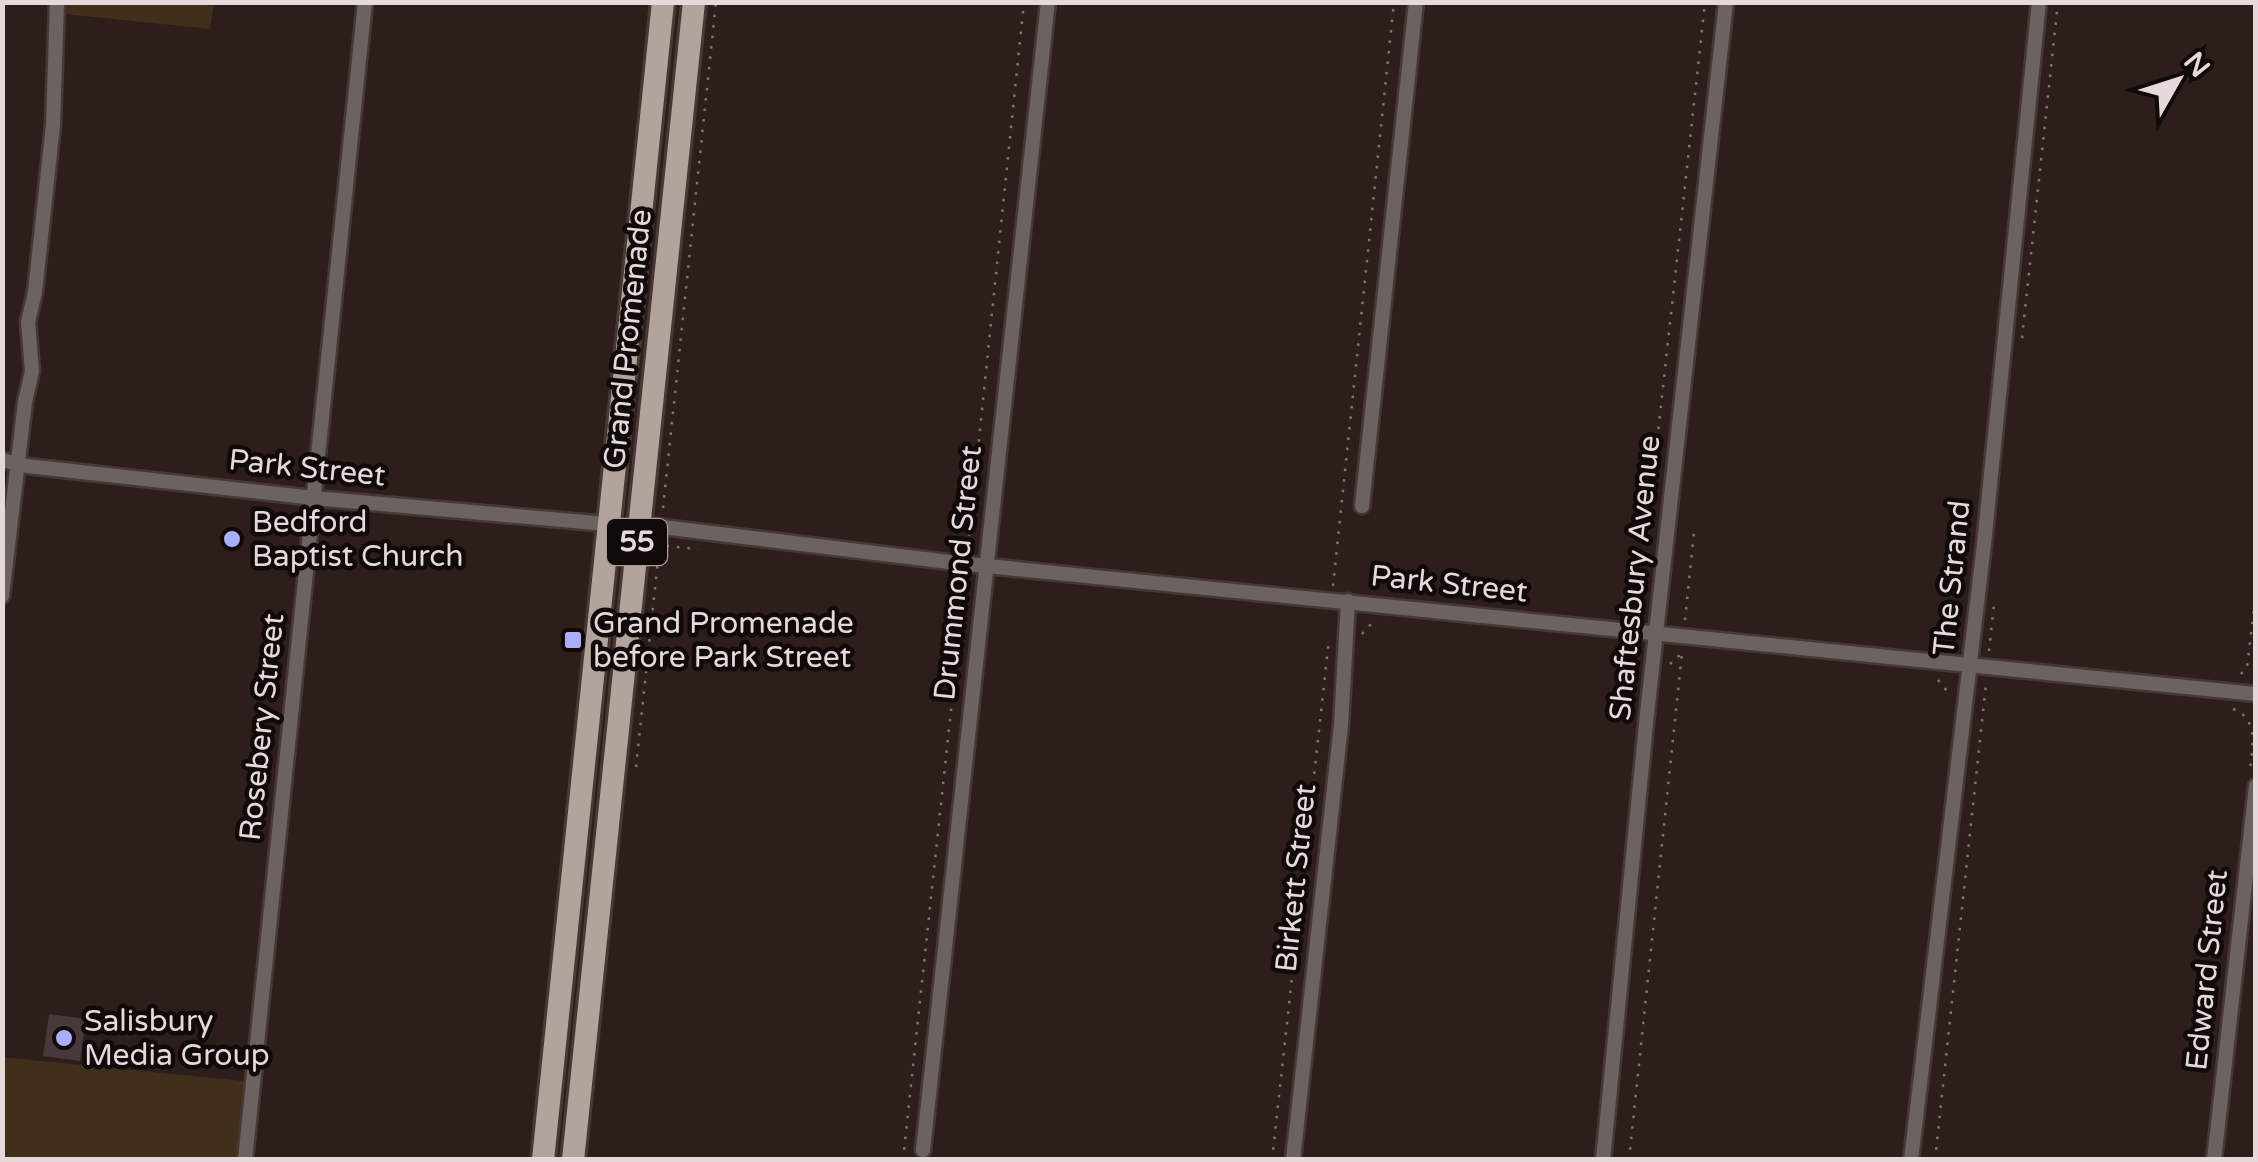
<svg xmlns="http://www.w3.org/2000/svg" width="2258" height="1162" font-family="'Varela Round',sans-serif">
<rect width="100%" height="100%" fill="#2d1e1c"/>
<g fill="#402f1b">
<path d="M57 3H214L210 29 56 13Z"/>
<path d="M2 1057 253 1082 245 1159H3Z"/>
</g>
<path fill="#48383a" d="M49 1014 86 1019 80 1061 43 1056Z"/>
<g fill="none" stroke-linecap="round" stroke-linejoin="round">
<defs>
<g id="street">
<path d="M2 460 27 466 314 498 607 524"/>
<path d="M1362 506 1416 2"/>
<path d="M638 524 957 563 2256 694"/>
<path d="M2 596 25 402 32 371 28 322 35 292 53 125 57 2"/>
<path d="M923 1150 1048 2"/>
<path d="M245 1160 365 2"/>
<path d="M1293 1160 1341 725 1348 601"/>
<path d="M1603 1160 1647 714 1726 2"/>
<path d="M1911 1160 1984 544 2039 2"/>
<path d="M2214 1160 2256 786"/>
</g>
<g id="primary">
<path d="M543 1160 663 2"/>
<path d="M573 1160 694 2"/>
</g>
</defs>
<use href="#street" stroke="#473836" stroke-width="19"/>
<use href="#primary" stroke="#473836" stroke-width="28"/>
<g stroke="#817472" stroke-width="2.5" stroke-dasharray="2.5 8" stroke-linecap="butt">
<path d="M2022 338 2058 2"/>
<path d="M663 508 716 2"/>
<path d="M968 546 1024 2"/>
<path d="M657 551 668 546 698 549"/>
<path d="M1333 586 1394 2"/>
<path d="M1638 617 1705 2"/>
<path d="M1685 620 1694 532"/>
<path d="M1362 634 1373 622"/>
<path d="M1989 651 1994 604"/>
<path d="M1670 664 1682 653"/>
<path d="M2241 674 2247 667 2256 593"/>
<path d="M1938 680 1951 696"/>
<path d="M2233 709C2258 718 2253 745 2250 770"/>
<path d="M636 767 660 541"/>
<path d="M903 1160 965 579"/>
<path d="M1272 1160 1329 639"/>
<path d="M1629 1160 1682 653"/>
<path d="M1935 1160 1986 684"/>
</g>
<use href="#street" stroke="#6a635f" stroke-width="14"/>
<use href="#primary" stroke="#b2a49c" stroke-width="22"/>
</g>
<g fill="#abaffb" stroke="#100a09" stroke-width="4">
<circle cx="232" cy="539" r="10"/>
<rect x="563" y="630" width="20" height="20" rx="5"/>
<circle cx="64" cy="1038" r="10"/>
</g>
<g text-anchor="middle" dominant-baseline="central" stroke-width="9" stroke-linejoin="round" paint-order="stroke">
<rect fill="#100a09" stroke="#a59c9b" stroke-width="2.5" x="607" y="519" width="60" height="46" rx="8"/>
<g font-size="28" font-weight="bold" fill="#e5dad9">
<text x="637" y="542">55</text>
</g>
<g font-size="30" fill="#e5dad9" stroke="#100a09">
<text transform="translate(628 339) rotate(-84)">Grand Promenade</text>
<text transform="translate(307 468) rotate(6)">Park Street</text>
<text transform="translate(958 573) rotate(-84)">Drummond Street</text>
<text transform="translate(1635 578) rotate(-84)">Shaftesbury Avenue</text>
<text transform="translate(1952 578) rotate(-84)">The Strand</text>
<text transform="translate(1449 584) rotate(6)">Park Street</text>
<text transform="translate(262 727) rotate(-84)">Rosebery Street</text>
<text transform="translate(1296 878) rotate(-84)">Birkett Street</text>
<text transform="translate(2207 970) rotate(-84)">Edward Street</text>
</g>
<g font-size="30" fill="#e5dad9" stroke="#100a09" text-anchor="start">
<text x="252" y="522">Bedford<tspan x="252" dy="34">Baptist Church</tspan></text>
<text x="593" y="623">Grand Promenade<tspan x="593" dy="34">before Park Street</tspan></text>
<text x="84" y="1021">Salisbury<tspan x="84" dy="34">Media Group</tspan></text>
</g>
</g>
<rect width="2258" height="1162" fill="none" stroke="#e5dad9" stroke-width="10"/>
<g transform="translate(2178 80) rotate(51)" stroke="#100a09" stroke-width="8" paint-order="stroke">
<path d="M0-8L18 38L0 25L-18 38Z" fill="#e5dad9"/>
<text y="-15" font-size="28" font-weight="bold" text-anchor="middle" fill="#e5dad9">N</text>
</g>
</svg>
